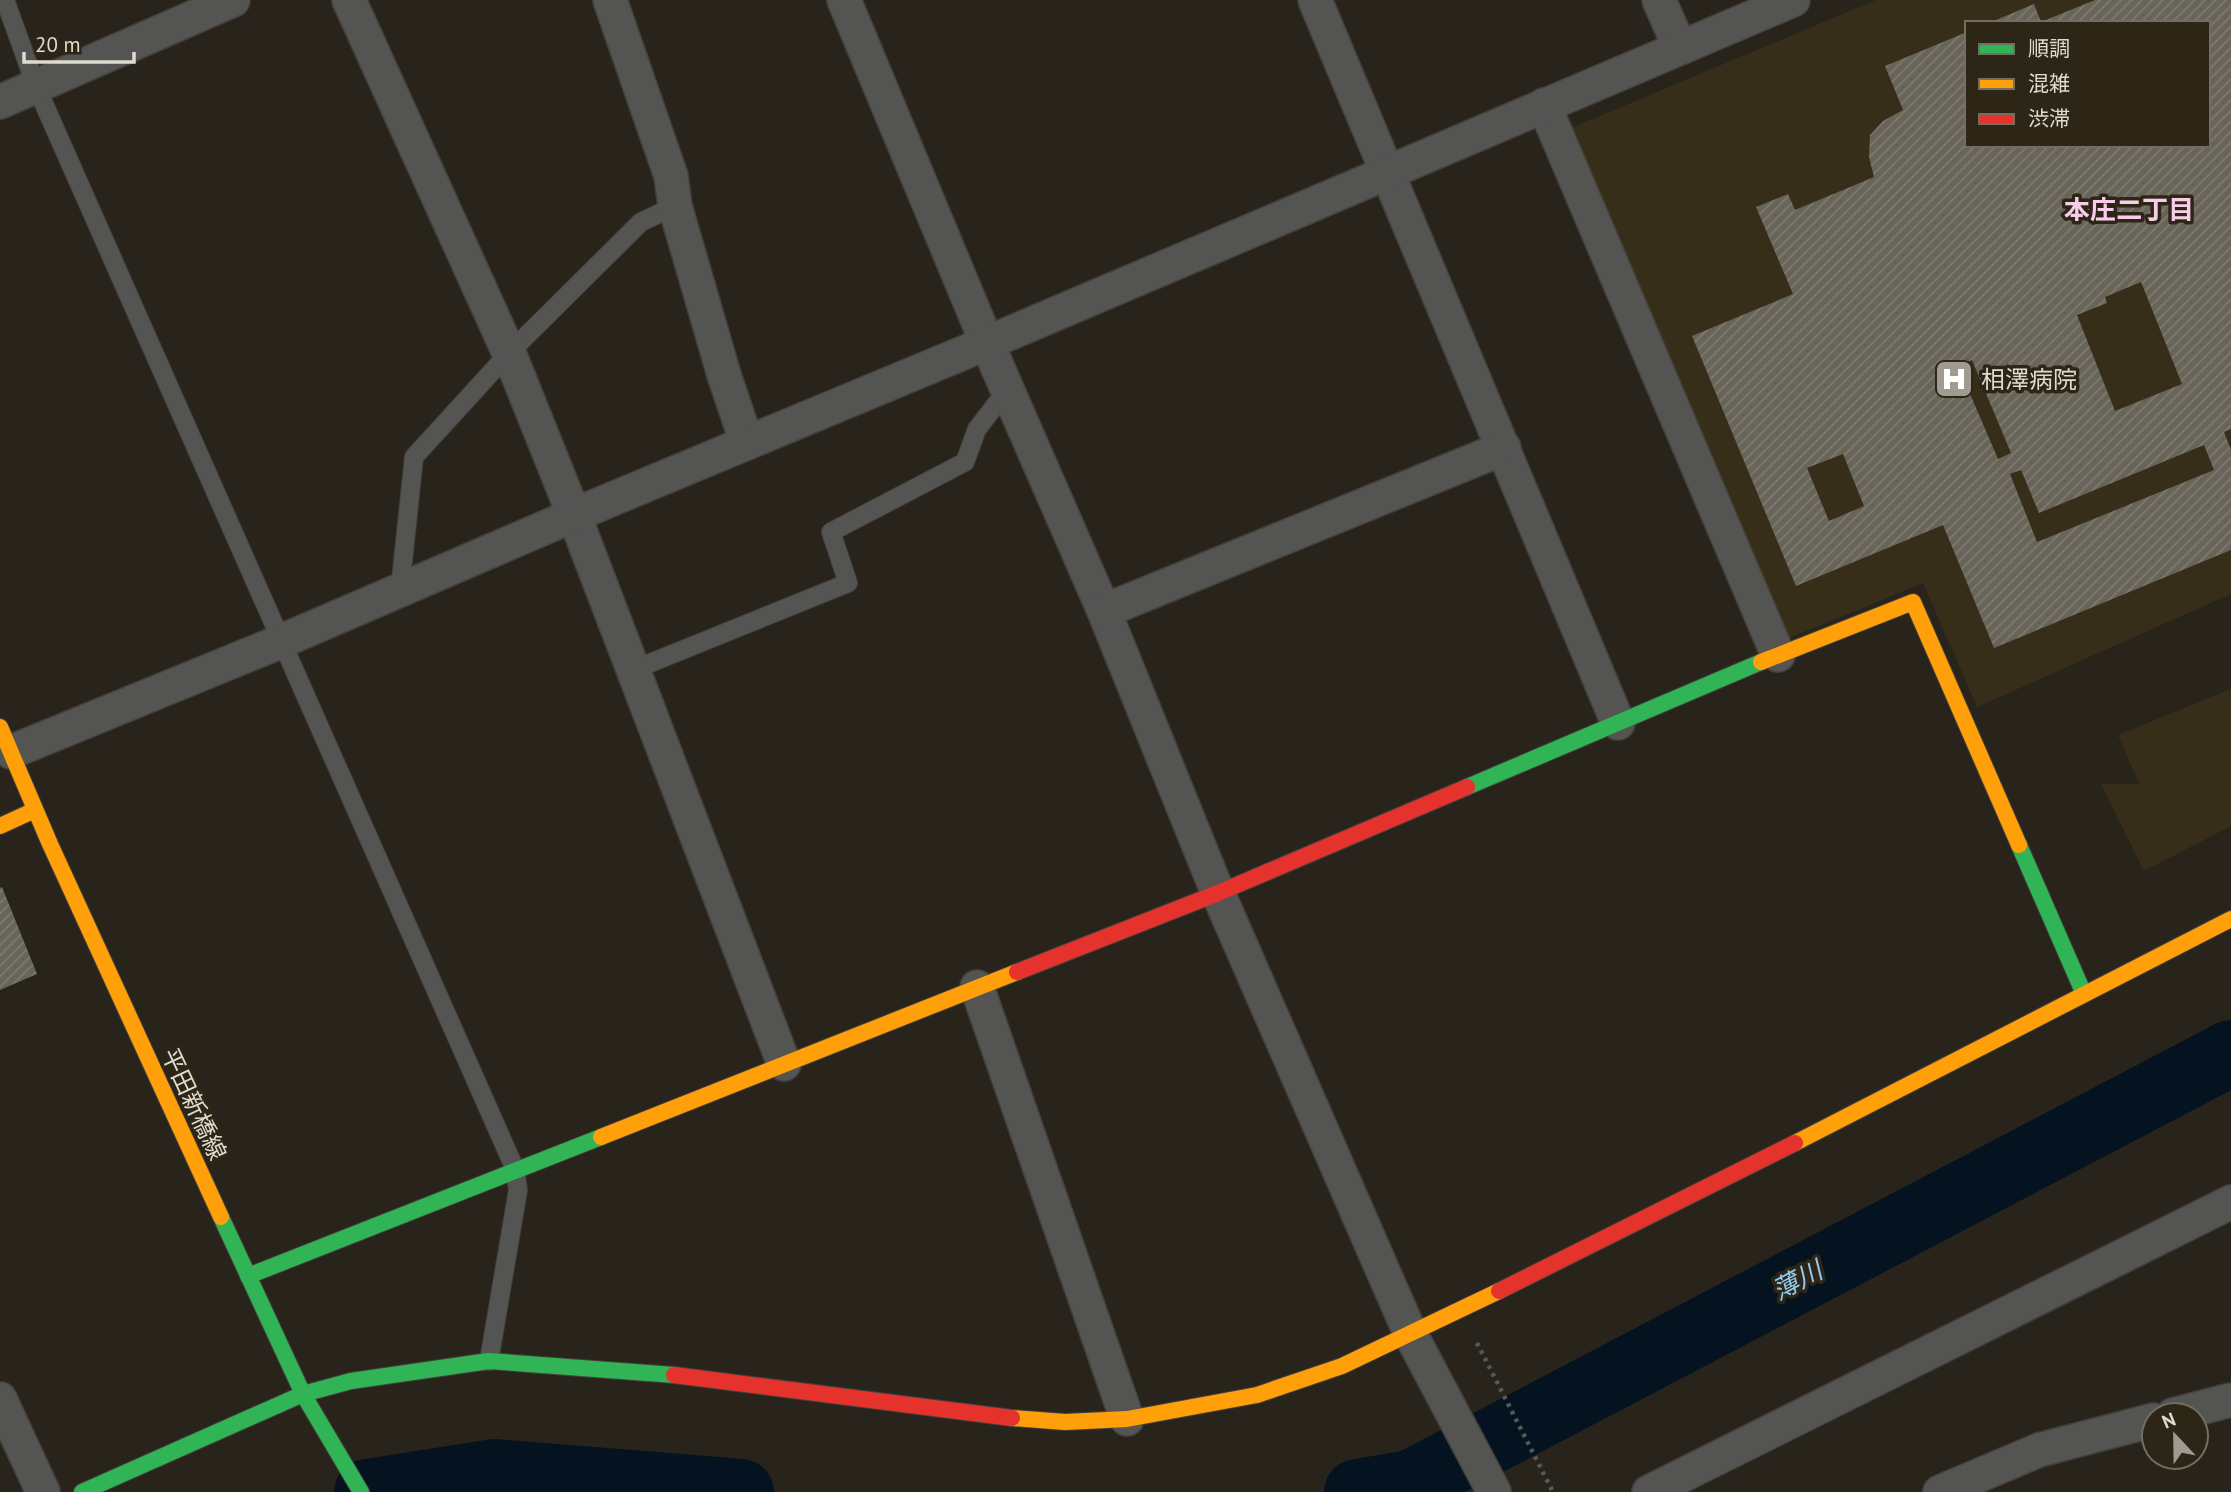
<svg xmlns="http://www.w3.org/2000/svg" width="2231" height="1492" font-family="'PT Sans','Noto Sans JP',sans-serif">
<defs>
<pattern id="building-hatch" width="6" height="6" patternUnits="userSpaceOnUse" patternTransform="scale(1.75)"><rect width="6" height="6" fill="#686459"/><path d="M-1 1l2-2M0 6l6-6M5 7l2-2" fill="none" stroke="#7d7a70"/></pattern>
</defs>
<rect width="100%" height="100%" fill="#28241c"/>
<g fill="#362e19" fill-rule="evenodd">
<path d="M1876 0H2231V594L1977 707 1923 583 1787 639 1569 129ZM1967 23H2208V145H1967Z"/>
<path d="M2231 689V826L2144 871 2101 784H2139L2118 735Z"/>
</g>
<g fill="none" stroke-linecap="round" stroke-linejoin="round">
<g stroke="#04131f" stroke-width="66">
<path d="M367 1492 494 1472 741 1492"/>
<path d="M1357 1492 1411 1483 2231 1053"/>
</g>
</g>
<g fill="url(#building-hatch)" fill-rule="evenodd">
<path d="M2095 0H2231V429L2224 432 2231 450V550L1994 648 1943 525 1796 586 1692 336 1793 294 1756 207 1788 194 1795 210 1874 177 1869 157 1870 135 1883 121 1903 110 1885 66 1967 32V145H2208V23H1989L2034 4 2041 22ZM2141 282 2182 384 2115 411 2077 315 2107 303 2105 297ZM1972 360 2011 453 1998 459 1958 366ZM2204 445 2214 470 2037 542 2010 474 2021 470 2039 513ZM1843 454 1864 506 1829 521 1807 468Z"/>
<path d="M2 887 37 974 0 990V888Z"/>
</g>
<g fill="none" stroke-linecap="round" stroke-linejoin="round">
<defs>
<g id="lane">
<path d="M5 0 36 86 515 1169 518 1190 489 1361"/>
<path d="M400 589 414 457 509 353 641 222 675 206"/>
<path d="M633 670 848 583 831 532 965 462 977 429 1008 389"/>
</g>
<g id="street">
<path d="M349 0 509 353 574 515 784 1064"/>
<path d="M610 0 671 176 675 206 724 375 747 443"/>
<path d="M844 0 987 343 1104 611 1218 893 1390 1287 1411 1335 1494 1492"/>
<path d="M1315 0 1618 723"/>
<path d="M1659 0 1680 48"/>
<path d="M0 102 233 0"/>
<path d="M1544 105 1778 655"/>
<path d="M1104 611 1504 448"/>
<path d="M11 752 282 641 574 515 987 343 1793 0"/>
<path d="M977 987 1127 1419"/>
<path d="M0 1399 43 1492"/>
<path d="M2173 1415 2231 1400"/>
<path d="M1649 1492 2231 1202"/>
<path d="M1940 1492 2039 1450 2154 1420"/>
</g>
<g id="fast">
<path d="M1467 787 1761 662"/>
<path d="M2019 845 2084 994"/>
<path d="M221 1217 303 1394 361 1492"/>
<path d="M248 1276 601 1137"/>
<path d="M82 1492 303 1394 351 1381 489 1361 674 1375"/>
</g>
<g id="slow">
<path d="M1761 662 1913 602 2019 845"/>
<path d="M0 727 50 844 221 1217"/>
<path d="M0 826 35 810"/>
<path d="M601 1137 1017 972"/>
<path d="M1795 1143 2231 919"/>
<path d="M1012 1418 1065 1422 1127 1419 1257 1395 1342 1366 1499 1291"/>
</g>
<g id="jam">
<path d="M1017 972 1218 893 1467 787"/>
<path d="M1499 1291 1795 1143"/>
<path d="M674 1375 1012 1418"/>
</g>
</defs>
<use href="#lane" stroke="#44403a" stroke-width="20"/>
<use href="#street" stroke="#44403a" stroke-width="36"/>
<use href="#fast" stroke="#44403a" stroke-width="18"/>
<use href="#slow" stroke="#44403a" stroke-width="18"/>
<use href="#jam" stroke="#44403a" stroke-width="18"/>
<path stroke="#595954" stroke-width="4.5" stroke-dasharray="3.5 5" stroke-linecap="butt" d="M1477 1343 1553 1492"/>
<use href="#lane" stroke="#545553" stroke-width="18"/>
<use href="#street" stroke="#545553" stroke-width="33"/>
<use href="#fast" stroke="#30b455" stroke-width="16"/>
<use href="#slow" stroke="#ff9f0a" stroke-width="16"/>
<use href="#jam" stroke="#e5322d" stroke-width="16"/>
</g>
<defs>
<symbol id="hospital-square" viewBox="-11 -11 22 22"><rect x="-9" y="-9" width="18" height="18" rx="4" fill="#9f9b91" stroke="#2d2617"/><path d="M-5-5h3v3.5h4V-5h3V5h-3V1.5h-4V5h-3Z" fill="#fff"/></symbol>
</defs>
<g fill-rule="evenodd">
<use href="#hospital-square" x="1932" y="357" width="44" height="44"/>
</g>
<g text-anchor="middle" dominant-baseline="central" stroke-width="7" stroke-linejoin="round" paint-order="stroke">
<g font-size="24" fill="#dfdbd0" stroke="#2d2617" text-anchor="start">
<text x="1981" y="379">相澤病院</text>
</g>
<g font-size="24" fill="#dfdbd0" stroke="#2d2617">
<text transform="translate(194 1104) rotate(65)">平田新橋線</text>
</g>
<g font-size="26" font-weight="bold" fill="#f7cde9" stroke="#2d2617">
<text x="2129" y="209">本庄二丁目</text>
</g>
<g font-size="26" font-style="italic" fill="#90ccf2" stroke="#2d2617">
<text transform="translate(1797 1280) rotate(-28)">薄川</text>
</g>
</g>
<rect x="1965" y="21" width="245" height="126" fill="#2d2617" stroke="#746e61" stroke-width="2"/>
<rect x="1979" y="44" width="35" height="10" fill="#30b455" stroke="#746e61" stroke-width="2"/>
<text x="2028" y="56" font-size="21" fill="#dfdbd0">順調</text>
<rect x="1979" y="79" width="35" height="10" fill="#ff9f0a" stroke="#746e61" stroke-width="2"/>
<text x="2028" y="91" font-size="21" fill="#dfdbd0">混雑</text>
<rect x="1979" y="114" width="35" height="10" fill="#e5322d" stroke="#746e61" stroke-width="2"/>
<text x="2028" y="126" font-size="21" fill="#dfdbd0">渋滞</text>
<g transform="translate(2175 1436) rotate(338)"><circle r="33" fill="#2d2617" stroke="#746e61" stroke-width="2"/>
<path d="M0-5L12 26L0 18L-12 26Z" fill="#9f9b91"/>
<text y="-10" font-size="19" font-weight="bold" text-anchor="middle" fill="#dfdbd0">N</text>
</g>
<path d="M24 52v10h110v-10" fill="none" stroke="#dfdbd0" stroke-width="3.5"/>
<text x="35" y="52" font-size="21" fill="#dfdbd0" stroke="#2d2617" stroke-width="5" paint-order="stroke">20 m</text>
</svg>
